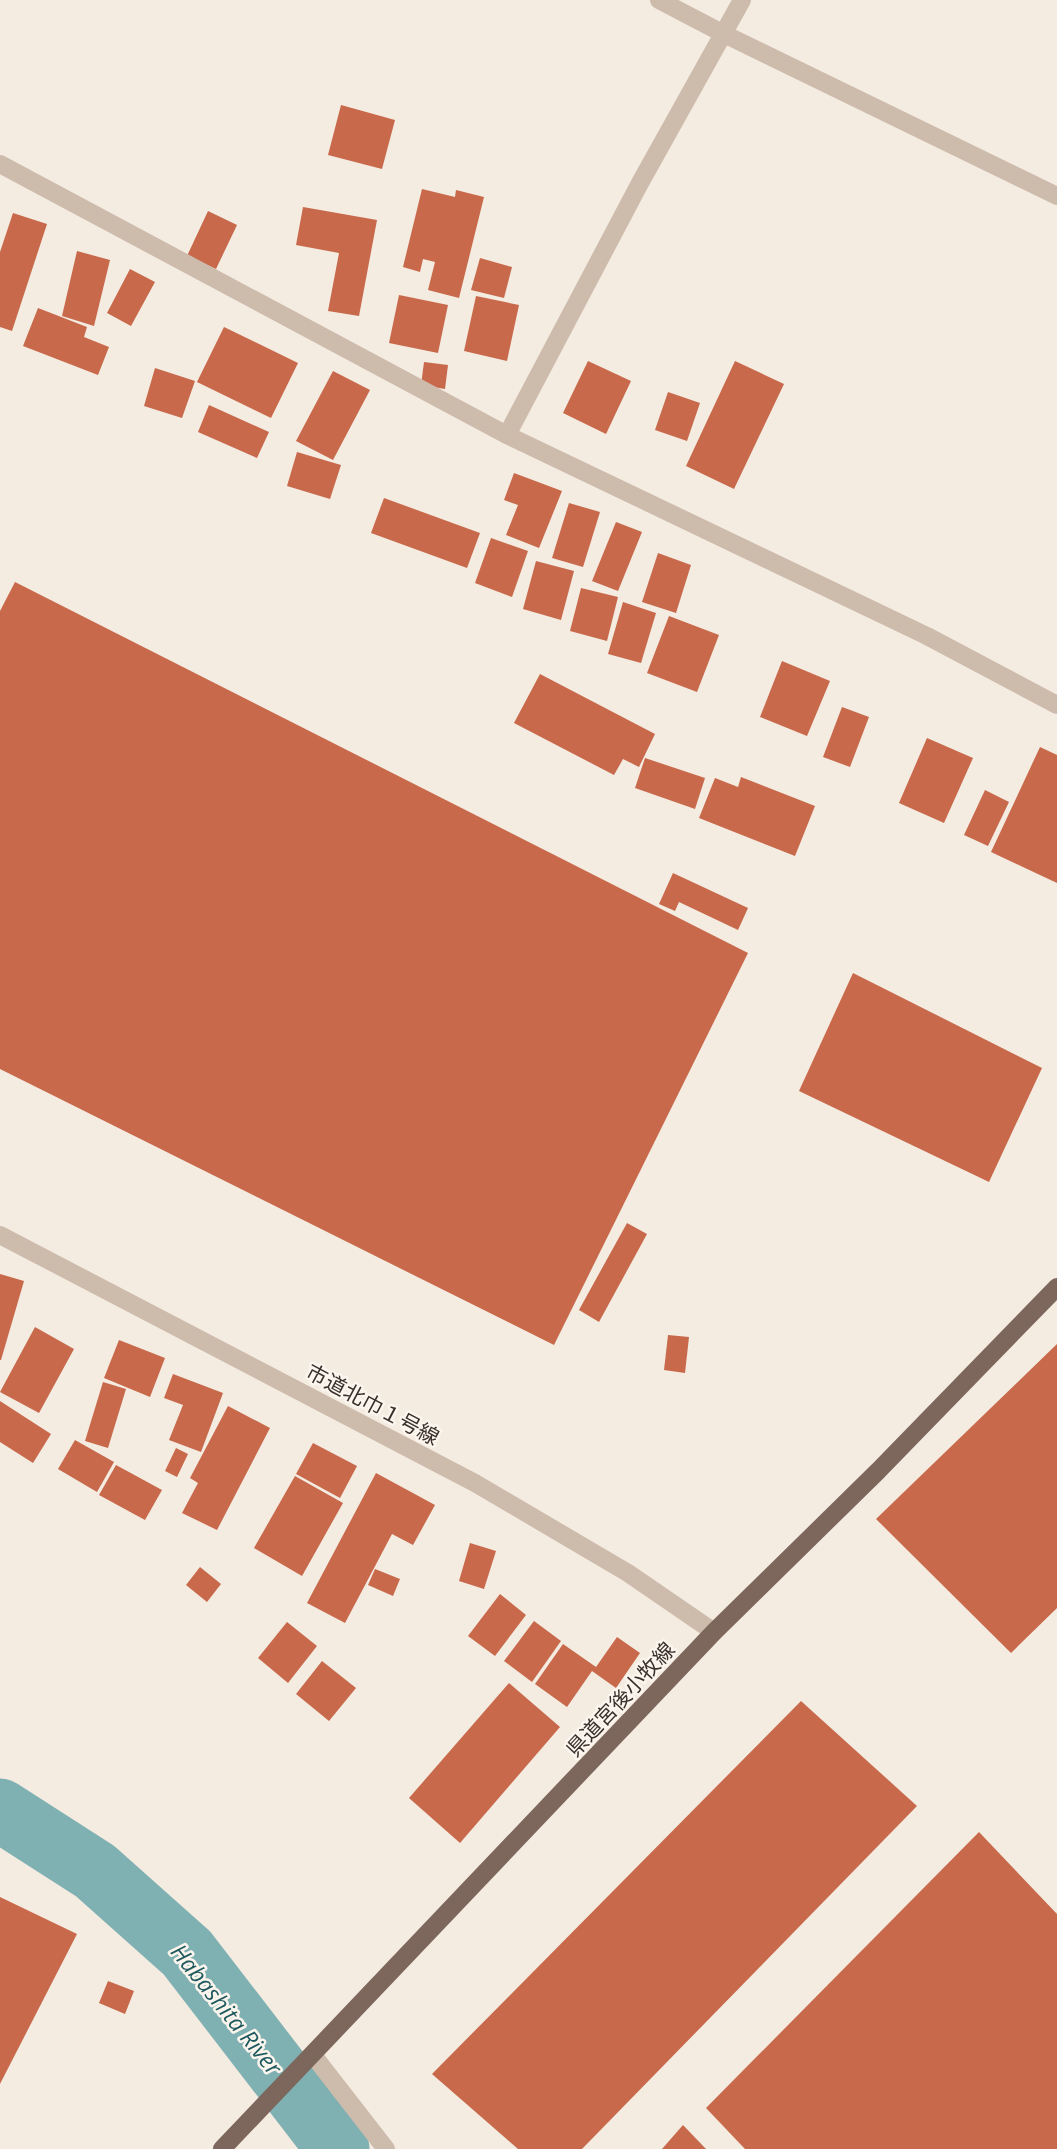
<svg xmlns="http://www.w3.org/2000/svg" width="1057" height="2149" font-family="'Open Sans','Noto Sans JP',sans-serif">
<rect width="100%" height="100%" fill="#f4ebe1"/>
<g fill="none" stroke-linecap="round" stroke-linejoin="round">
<path stroke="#7fb0b2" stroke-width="63" d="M0 1810 95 1871 187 1953 338 2149"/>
</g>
<g fill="#c8694b">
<path d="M341 105 395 120 382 169 328 155Z"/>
<path d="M422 189 455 197 456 190 484 197 459 298 428 290 435 262 423 259 420 272 403 267Z"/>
<path d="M303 207 377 220 359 316 328 311 339 253 296 245Z"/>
<path d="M208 211 237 225 216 269 187 256Z"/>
<path d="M13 213 47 224 12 331 0 327V252Z"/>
<path d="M77 251 110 260 94 326 62 316Z"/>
<path d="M480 258 512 267 504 298 471 290Z"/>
<path d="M130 269 155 282 131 326 107 313Z"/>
<path d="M399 295 448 305 438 353 389 343Z"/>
<path d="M476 296 519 305 507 361 464 351Z"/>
<path d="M38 308 87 327 84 337 109 347 98 375 23 346Z"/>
<path d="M224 327 298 363 271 418 197 382Z"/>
<path d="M588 361 631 381 606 434 563 413Z"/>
<path d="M735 361 784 384 734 489 686 466Z"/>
<path d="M424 362 448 365 445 389 421 385Z"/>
<path d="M155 368 195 381 182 418 144 406Z"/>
<path d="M333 371 370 390 333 460 296 441Z"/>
<path d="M668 392 700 403 687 441 655 430Z"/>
<path d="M209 405 269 432 257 458 198 432Z"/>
<path d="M297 452 341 465 330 499 287 486Z"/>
<path d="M514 473 562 491 539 548 506 535 518 505 504 500Z"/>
<path d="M384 498 480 533 467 568 371 533Z"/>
<path d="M569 503 600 512 583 567 552 558Z"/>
<path d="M616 522 642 532 618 591 592 581Z"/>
<path d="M491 538 528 551 512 597 475 583Z"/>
<path d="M658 553 691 565 676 613 642 602Z"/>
<path d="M536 561 574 571 561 620 523 609Z"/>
<path d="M15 582 748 953 554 1345 0 1069V611Z"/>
<path d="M581 588 618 597 607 641 570 631Z"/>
<path d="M623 602 656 613 641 663 608 654Z"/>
<path d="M669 616 719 635 697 692 647 673Z"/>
<path d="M782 661 830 681 807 736 760 717Z"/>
<path d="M540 674 655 734 639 767 623 759 614 775 514 723Z"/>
<path d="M842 707 869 717 850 767 823 757Z"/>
<path d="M927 738 973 758 944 823 899 803Z"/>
<path d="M1040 747 1057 755V883L991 852Z"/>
<path d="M645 758 705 778 695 809 635 788Z"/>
<path d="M741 777 815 806 795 856 699 818 715 778 738 787Z"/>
<path d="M985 790 1009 802 988 846 964 835Z"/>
<path d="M673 873 748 908 738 930 679 902 675 911 659 904Z"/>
<path d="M853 973 1042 1068 989 1182 799 1091Z"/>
<path d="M627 1223 647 1234 599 1322 579 1310Z"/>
<path d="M0 1274 24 1281 1 1360H0Z"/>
<path d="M35 1327 74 1349 39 1413 0 1392Z"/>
<path d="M668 1335 689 1337 685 1373 664 1370Z"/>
<path d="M119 1340 165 1358 150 1397 104 1378Z"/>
<path d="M1057 1344V1608L1011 1653 876 1519Z"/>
<path d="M173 1374 223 1393 201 1452 169 1440 183 1405 164 1398Z"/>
<path d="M103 1382 126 1389 108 1448 85 1441Z"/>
<path d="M0 1401 51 1434 33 1463 0 1442Z"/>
<path d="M228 1406 270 1428 217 1530 182 1513 198 1483 190 1478Z"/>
<path d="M75 1440 114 1462 97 1492 58 1469Z"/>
<path d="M313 1443 357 1466 340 1498 296 1474Z"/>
<path d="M176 1448 188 1454 177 1477 165 1471Z"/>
<path d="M116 1465 162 1490 145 1520 99 1495Z"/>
<path d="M376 1473 435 1505 413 1545 392 1534 345 1623 307 1603Z"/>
<path d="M295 1476 343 1503 302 1576 254 1548Z"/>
<path d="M470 1543 496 1551 484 1589 459 1581Z"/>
<path d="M200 1567 221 1584 207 1602 186 1585Z"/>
<path d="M375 1569 400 1579 393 1596 368 1585Z"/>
<path d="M500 1594 526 1615 495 1656 468 1636Z"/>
<path d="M534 1621 561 1641 532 1682 504 1661Z"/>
<path d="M287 1622 317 1646 288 1683 258 1658Z"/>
<path d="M617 1637 640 1653 616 1688 592 1671 567 1707 535 1684 563 1644 596 1667Z"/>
<path d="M322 1661 356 1688 329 1721 296 1694Z"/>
<path d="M509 1683 560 1727 460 1843 409 1798Z"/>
<path d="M801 1701 917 1806 582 2149H518L432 2074Z"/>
<path d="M979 1832 1057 1914V2149H745L706 2108Z"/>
<path d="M0 1897 77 1934 0 2084Z"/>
<path d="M108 1981 134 1991 125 2014 99 2003Z"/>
<path d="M683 2125 706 2149H662Z"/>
</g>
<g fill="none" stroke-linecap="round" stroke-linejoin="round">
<g stroke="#cdbbac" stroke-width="18">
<path d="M659 0 724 34 1057 196"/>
<path d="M0 164 507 435 927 636 1057 705"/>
<path d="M507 435 640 183 742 0"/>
<path d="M0 1235 475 1483 628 1573 714 1632"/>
<path d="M313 2055 386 2149"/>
</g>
<path stroke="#7d675c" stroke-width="18" d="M222 2149 714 1632 878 1471 1057 1287"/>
</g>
<g text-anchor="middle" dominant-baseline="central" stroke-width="5" stroke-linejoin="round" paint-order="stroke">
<g font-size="21" fill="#3b302b" stroke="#fbf5ee">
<text transform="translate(373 1404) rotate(28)">市道北巾１号線</text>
<text transform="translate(620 1699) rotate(-47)">県道宮後小牧線</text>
</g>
<g font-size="23" font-style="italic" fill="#1f5a5e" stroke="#fbf5ee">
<text transform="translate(227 2009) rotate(51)">Habashita River</text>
</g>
</g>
</svg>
